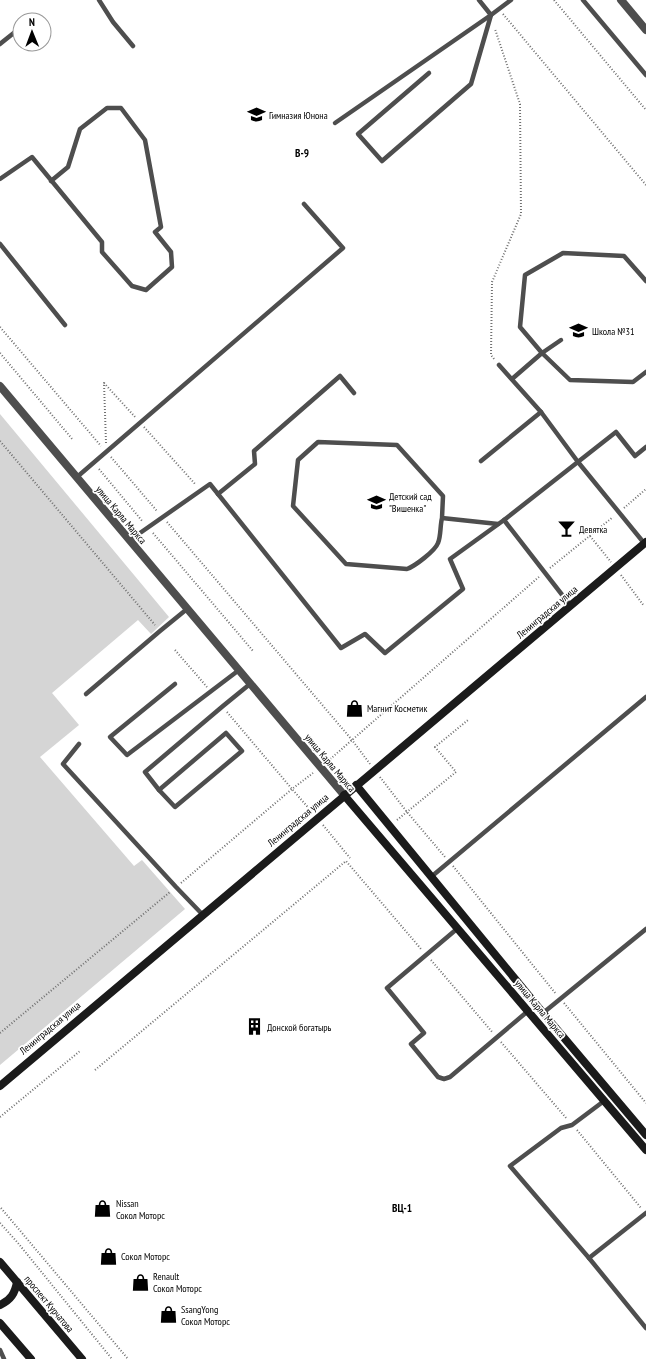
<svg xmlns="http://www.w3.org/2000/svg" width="646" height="1359" font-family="'PT Sans Narrow',sans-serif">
<rect width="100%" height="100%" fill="#fff"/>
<path fill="#d5d5d5" d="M0 414 169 617 151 634 138 620 52 693 79 725 40 757 134 866 142 860 185 909 0 1065Z"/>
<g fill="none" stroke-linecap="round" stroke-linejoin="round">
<g stroke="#707070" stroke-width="2" stroke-dasharray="1 2" stroke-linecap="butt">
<path d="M554 0 646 110"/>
<path d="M503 14 646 185"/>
<path d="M0 327 101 446"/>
<path d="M0 353 73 440"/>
<path d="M494 359 491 355 492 282 521 214 520 104 495 29"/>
<path d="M144 427 196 485"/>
<path d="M0 441 155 625"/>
<path d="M106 443 104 383 136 418"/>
<path d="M111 457 157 511"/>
<path d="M99 469 143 522"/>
<path d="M624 508 646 489"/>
<path d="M167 522 352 740 370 764"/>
<path d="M153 533 253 651"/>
<path d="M590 536 611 562"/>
<path d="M550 568 613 517"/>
<path d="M621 575 644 606"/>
<path d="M175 650 207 687"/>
<path d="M227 712 292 789 312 812"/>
<path d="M328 761 540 576"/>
<path d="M380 777 407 812 445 857"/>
<path d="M397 820 456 772 435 747 468 720"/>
<path d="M323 825 350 858"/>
<path d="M453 866 556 994"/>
<path d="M181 883 292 789 313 773"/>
<path d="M431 960 493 1033"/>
<path d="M564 1003 646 1103"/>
<path d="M0 1033 170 892"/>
<path d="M501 1042 567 1119"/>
<path d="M95 1070 346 861 421 949"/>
<path d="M0 1117 80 1051"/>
<path d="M577 1130 641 1208"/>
<path d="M1 1208 128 1359"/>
<path d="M0 1223 18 1243 112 1359"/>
</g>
<g stroke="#4e4e4e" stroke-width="4.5">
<path d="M99 0 113 22 133 46"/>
<path d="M479 0 491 15 511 0"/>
<path d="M583 0 646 75"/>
<path d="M29 20 31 18"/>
<path d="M0 44 20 28"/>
<path d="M429 73 358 134 382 161 471 84 491 15"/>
<path d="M335 123 491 15"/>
<path d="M0 179 32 157 102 242V252L132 286 146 290 172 267 171 252 155 232 161 227 145 140 121 108H107L80 129 68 167 51 181"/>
<path d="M0 244 65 325"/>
<path d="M646 281 624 256 563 253 525 275 520 327 542 353 570 380 633 382 646 372"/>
<path d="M499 365 541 412 578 462 644 543"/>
<path d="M512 379 542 353 561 340"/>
<path d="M481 461 541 412"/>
<path d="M77 477 343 248 304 204"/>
<path d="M218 494 255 464 254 451 340 376 354 393"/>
<path d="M442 518C440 526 441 536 438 543 435 551 415 566 407 569L346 564 293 506 298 460 318 442 397 445 443 496 442 518 498 524"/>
<path d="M504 520 570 605"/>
<path d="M130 540 210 484 341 648 365 634 385 653 463 589 450 559 504 520 616 432 635 456 646 447"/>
<path d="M175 684 110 737 127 755 239 670"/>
<path d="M86 694 160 631 187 609"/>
<path d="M226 733 242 751 175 807 159 790Z"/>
<path d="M79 744 63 764 176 887 202 914"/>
<path d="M159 790 145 772 223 706 250 684"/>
<path d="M431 877 646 697"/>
<path d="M458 928 387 988 424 1033 411 1044 438 1077 444 1079 450 1077 528 1011"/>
<path d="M543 1013 646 929"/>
<path d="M604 1101 572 1125 561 1128 510 1166 589 1258 646 1328"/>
<path d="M589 1258 646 1213"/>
<path d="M0 1350 4 1359"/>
</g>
<g stroke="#4e4e4e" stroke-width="8">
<path d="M621 0 646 30"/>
<path d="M0 386 344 795"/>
</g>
<g stroke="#1b1b1b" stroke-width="8">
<path d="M356 785 543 1013 646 1135"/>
<path d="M344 795 646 1150"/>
<path d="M0 1086 646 542"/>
<path d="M0 1262 82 1359"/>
<path d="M0 1305C11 1300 15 1293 17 1282"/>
<path d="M0 1323 31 1359"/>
</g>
</g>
<defs>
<symbol id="school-bare" viewBox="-9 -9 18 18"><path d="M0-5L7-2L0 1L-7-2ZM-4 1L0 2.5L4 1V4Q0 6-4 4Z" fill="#000" stroke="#fff" stroke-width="2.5" paint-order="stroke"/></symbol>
<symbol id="bar-bare" viewBox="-9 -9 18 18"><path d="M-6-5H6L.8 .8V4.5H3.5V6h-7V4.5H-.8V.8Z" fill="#000" stroke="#fff" stroke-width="2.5" paint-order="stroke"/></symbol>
<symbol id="shop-bare" viewBox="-9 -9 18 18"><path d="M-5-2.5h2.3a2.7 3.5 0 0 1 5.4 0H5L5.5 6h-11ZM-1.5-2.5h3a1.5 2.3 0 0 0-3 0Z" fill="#000" stroke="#fff" stroke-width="2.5" paint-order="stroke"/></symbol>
<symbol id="building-bare" viewBox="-9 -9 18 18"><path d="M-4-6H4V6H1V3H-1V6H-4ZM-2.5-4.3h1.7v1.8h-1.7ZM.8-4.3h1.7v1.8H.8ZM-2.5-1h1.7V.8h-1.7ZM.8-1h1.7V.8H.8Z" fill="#000" stroke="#fff" stroke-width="2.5" paint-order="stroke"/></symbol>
</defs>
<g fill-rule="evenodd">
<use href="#school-bare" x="244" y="102" width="25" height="25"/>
<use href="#school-bare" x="566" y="318" width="25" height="25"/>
<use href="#school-bare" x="364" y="490" width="25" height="25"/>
<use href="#bar-bare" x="554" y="516" width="25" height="25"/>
<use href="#shop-bare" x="342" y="696" width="25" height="25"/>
<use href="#building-bare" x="242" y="1014" width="25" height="25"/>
<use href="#shop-bare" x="90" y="1196" width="25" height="25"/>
<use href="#shop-bare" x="96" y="1244" width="25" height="25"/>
<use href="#shop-bare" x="128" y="1270" width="25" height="25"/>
<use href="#shop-bare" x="156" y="1302" width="25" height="25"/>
</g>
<g text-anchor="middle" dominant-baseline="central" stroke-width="3.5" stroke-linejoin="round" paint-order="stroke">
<g font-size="10" fill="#000" stroke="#fff" text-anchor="start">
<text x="269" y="115">Гимназия Юнона</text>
<text x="592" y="331">Школа №31</text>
<text x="389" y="496">Детский сад<tspan x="389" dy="12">"Вишенка"</tspan></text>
<text x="579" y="529">Девятка</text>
<text x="367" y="708">Магнит Косметик</text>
<text x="267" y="1027">Донской богатырь</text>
<text x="116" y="1203">Nissan<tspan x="116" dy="12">Сокол Моторс</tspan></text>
<text x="121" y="1256">Сокол Моторс</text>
<text x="153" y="1276">Renault<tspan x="153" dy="12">Сокол Моторс</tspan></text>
<text x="181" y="1309">SsangYong<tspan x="181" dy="12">Сокол Моторс</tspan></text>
</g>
<g font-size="10" fill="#000" stroke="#fff">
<text transform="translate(121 515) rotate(50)">улица Карла Маркса</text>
<text transform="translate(547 612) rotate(-40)">Ленинградская улица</text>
<text transform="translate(330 763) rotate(50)">улица Карла Маркса</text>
<text transform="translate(298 820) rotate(-40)">Ленинградская улица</text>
<text transform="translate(540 1009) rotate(50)">улица Карла Маркса</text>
<text transform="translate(50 1028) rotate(-40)">Ленинградская улица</text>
<text transform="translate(49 1304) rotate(50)">проспект Курчатова</text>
</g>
<g font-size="11" font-weight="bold" fill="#000" stroke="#fff">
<text x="302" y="153">В-9</text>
<text x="402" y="1208">ВЦ-1</text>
</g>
</g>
<g transform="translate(32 32) rotate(359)"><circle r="19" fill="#ffffff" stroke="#999999"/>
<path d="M0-3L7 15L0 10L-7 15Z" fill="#000000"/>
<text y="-6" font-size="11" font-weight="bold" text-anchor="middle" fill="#000000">N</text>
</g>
</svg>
